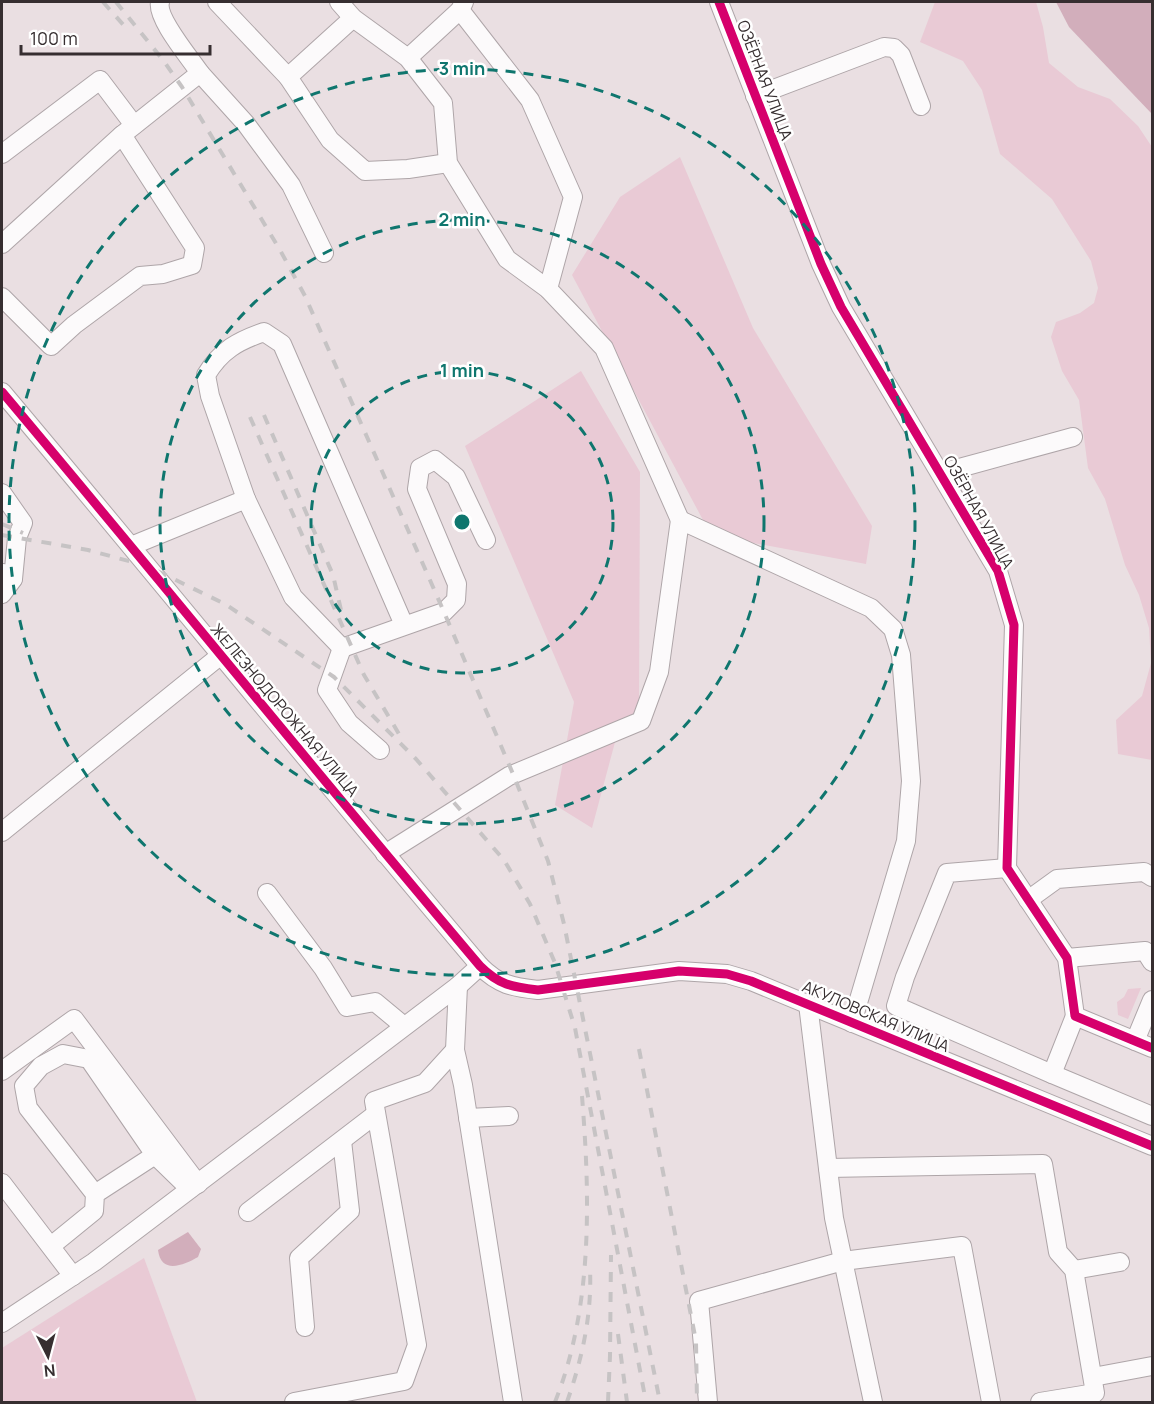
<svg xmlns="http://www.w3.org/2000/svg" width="1154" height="1404" font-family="Manrope,sans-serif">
<rect width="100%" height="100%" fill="#eadfe2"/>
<g fill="#e9cad5">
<path d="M935 2H1036L1043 27 1049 63 1078 87 1110 99 1138 126 1152 147V760L1118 754 1116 720 1142 696 1151 663 1149 628 1139 595 1125 565 1105 499 1088 468 1079 400 1062 371 1051 337 1056 322 1080 313 1094 303 1098 288 1091 261 1052 199 1000 154 982 90 963 61 920 42Z"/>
<path d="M680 157 753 328 872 526 866 564 711 535 572 275 620 197Z"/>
<path d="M581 371 640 472 639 711 618 731 592 828 555 805 574 702 465 446Z"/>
<path d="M1141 988 1128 1019 1118 1015 1117 1002 1124 997 1128 989Z"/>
<path d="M144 1258 197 1402H2V1348Z"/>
</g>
<g fill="#d2aebb">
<path d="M1056 2H1152V114L1069 27Z"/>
<path d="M188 1232 201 1249 198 1257C184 1265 161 1275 158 1250Z"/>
</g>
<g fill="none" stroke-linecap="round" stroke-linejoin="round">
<defs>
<g id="minor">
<path d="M217 2 288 77 353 18"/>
<path d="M339 2 353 18 408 58 443 103 448 163 507 259 548 289 604 348 680 520"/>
<path d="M719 2 821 264 841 307 998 571 1014 625 1007 868 1067 958 1075 1016 1152 1048"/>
<path d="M460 10 530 100 573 197 548 289"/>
<path d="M408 58 460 10 464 2"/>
<path d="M200 73 246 124 291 185 324 253"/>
<path d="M288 77 330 140 365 171 408 169 448 163"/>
<path d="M755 96 884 47 894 48 901 55 921 106"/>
<path d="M2 154 100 80 134 125"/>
<path d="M2 244 122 135 200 73C190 58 156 18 160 2"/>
<path d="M2 297 51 346 74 325 140 276 163 274 192 265 195 248 122 135"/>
<path d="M2 392C162 582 319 776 480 966 499 985 512 987 538 990L679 971 727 974 751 981 1152 1146"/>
<path d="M941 473 1073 437"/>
<path d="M2 493 23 523 17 538 13 579"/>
<path d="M246 499 210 396 206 375C221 350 238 341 264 332L282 344 404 625"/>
<path d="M131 546 246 499 293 597 342 648 444 612 456 600 457 584 417 489 420 468 435 460 456 477 486 540"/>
<path d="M2 594 13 579 3 573"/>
<path d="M342 648 327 690 349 723 380 750"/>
<path d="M2 832 221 655"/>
<path d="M385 854 509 776 641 721 659 672 680 520 871 608 893 629 901 655 911 781 906 841 852 1023"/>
<path d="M1007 868 947 873 905 977 896 1006 1052 1074 1075 1016"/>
<path d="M267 893 323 968 347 1007 375 1002 404 1026"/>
<path d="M1028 900 1057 879 1144 872 1152 877"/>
<path d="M1067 958 1145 951 1152 962"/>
<path d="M458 986 455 1050 463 1085 513 1402"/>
<path d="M808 1004 834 1218 873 1402"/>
<path d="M1135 1041 1152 1000"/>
<path d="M2 1071 74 1019 198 1184"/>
<path d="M1052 1074 1152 1116"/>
<path d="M468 1118 509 1116"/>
<path d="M155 1155 190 1189"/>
<path d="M828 1168 1043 1164 1058 1252 1074 1270 1095 1393 1040 1402"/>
<path d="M2 1183 73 1276"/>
<path d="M248 1212 376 1114"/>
<path d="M51 1246 94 1211 95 1194 28 1108 24 1086 41 1066 63 1054 89 1059 155 1155 95 1194"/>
<path d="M1074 1270 1120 1262"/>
<path d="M2 1323 94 1262 458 986 480 966"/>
<path d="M305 1327 299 1258 350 1211 342 1141"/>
<path d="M1093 1377 1152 1366"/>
<path d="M294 1402 404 1381 417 1345 374 1101 425 1083 455 1050"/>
<path d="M708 1402 699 1301 843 1261 962 1246 991 1402"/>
</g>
</defs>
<use href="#minor" stroke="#aea5a8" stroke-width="20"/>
<use href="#minor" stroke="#fcfafb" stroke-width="18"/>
<g stroke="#c6c3c4" stroke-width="4" stroke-dasharray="10 10" stroke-linecap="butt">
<path d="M103 2 127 29"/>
<path d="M116 2 163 60 182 87 280 250 305 296 444 612 513 774 548 861 564 924 660 1402"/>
<path d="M264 415 333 575 341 610"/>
<path d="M250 417 364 675 399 734"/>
<path d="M2 524 23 533"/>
<path d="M2 535 88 550 147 566 225 604 334 677 416 759 504 860 530 904 555 963 575 1028 646 1402"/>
<path d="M639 1049 696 1341 697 1402"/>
<path d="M618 1334 627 1402"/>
<path d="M555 1402C593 1307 590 1197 582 1096"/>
<path d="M567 1402C582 1359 592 1315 590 1269"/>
<path d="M608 1402 610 1356 611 1255"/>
</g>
<defs>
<g id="cycleway">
<path d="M719 2 821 264 841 307 998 571 1014 625 1007 868 1067 958 1075 1016 1152 1048"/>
<path d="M2 392C162 582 319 776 480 966 499 985 512 987 538 990L679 971 727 974 751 981 1152 1146"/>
</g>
</defs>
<use href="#cycleway" stroke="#fff" stroke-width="13"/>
<use href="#cycleway" stroke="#d6006c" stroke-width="9"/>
</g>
<g fill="none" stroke="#0f766e" stroke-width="3" stroke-dasharray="10 8">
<circle cx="462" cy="522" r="151"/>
<circle cx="462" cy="522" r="302"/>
<circle cx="462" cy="522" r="453"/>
</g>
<g text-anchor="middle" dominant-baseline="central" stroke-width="5" stroke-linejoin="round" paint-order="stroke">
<g font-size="16" fill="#362e30" stroke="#fff">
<text transform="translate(765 80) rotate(69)">ОЗЁРНАЯ УЛИЦА</text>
<text transform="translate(979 512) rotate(61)">ОЗЁРНАЯ УЛИЦА</text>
<text transform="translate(285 710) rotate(50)">ЖЕЛЕЗНОДОРОЖНАЯ УЛИЦА</text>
<text transform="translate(876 1016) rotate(23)">АКУЛОВСКАЯ УЛИЦА</text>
</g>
</g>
<circle cx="462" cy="522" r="9" fill="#0f766e" stroke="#fff" stroke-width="3"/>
<g font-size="18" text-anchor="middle" font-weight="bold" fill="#0f766e" stroke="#fff" stroke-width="5" stroke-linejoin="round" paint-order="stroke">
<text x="462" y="75">3 min</text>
<text x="462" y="226">2 min</text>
<text x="462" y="377">1 min</text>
</g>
<rect width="1154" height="1404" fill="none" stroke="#362e30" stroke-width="6"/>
<g transform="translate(48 1356) rotate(174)" stroke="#ffffff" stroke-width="4.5" paint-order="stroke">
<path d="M0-4.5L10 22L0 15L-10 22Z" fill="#362e30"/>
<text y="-9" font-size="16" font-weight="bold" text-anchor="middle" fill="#362e30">N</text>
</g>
<path d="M21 45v9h189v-9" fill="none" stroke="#362e30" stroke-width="3"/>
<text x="30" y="45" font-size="18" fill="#362e30" stroke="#ffffff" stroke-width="4.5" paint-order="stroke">100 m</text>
</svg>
